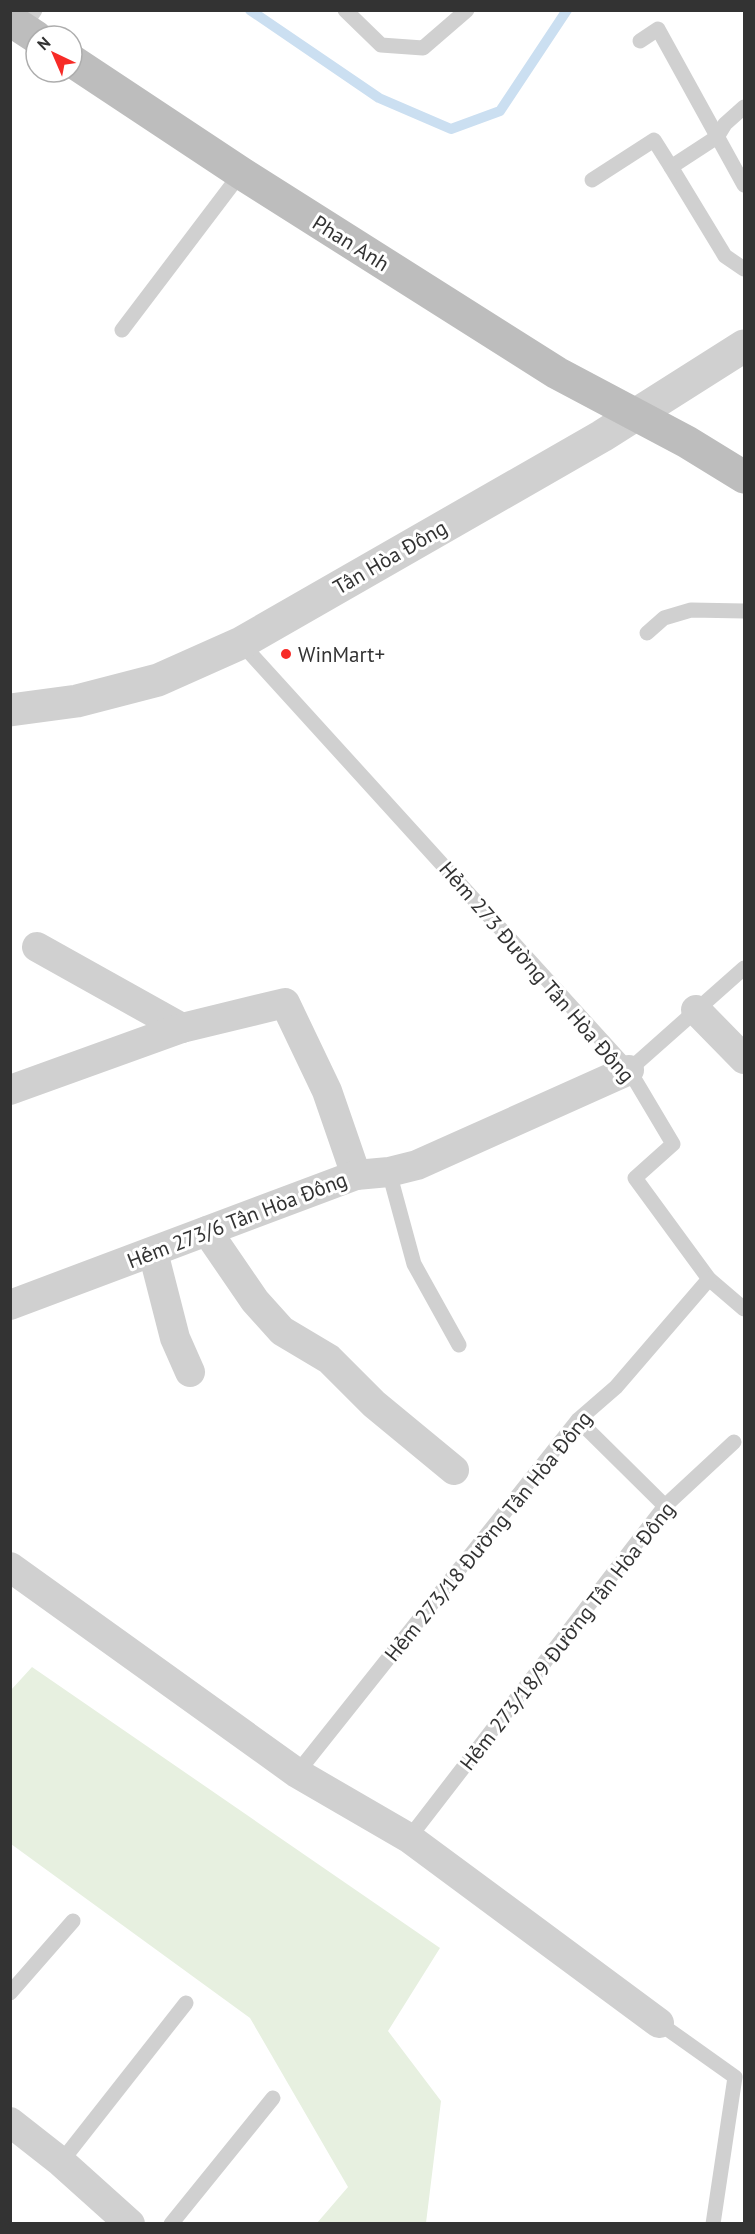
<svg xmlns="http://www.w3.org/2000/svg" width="755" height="2234" font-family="'PT Sans',sans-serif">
<rect width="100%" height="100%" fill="#fff"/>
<path fill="#e7f0e0" d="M32 1667 440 1948 388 2031 441 2101 426 2223H317L348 2187 250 2018 11 1844V1690Z"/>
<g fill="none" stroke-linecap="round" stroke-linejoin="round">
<path stroke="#cbdff1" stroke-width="10" d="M250 10 379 98 451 129 500 111 567 10"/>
<g stroke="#d0d0d0" stroke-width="15">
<path d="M345 10 381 45 423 48 467 10"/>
<path d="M23 28 35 10"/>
<path d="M640 41 658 29 744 185"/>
<path d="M671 167 725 256 744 269"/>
<path d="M592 180 654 140 671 167 717 137 725 124 744 107"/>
<path d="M122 330 241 173"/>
<path d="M647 633 664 618 691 610 744 611"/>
<path d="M241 643 629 1070 673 1144 635 1178 709 1279 744 1309"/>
<path d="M629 1070 744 968"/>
<path d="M389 1172 414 1264 459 1345"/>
<path d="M578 1420 665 1506"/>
<path d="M297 1773 578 1420 616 1387 709 1279"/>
<path d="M409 1838 665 1506 734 1442"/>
<path d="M10 1993 73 1921"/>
<path d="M659 2023 735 2077 713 2224"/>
<path d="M61 2162 186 2003"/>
<path d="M171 2224 273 2098"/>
</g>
<g stroke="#d0d0d0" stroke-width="30">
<path d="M37 947 182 1028"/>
<path d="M696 1010 744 1059"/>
<path d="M10 1090 182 1028 285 1003 327 1091 356 1175"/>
<path d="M207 1231 255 1301 282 1331 329 1359 374 1404 454 1470"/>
<path d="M153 1252 175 1338 190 1372"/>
<path d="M10 1305 356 1175 389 1172 417 1165 629 1070"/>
<path d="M10 1567 297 1773 409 1838 659 2023"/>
<path d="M10 2122 61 2162 130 2224"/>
</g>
<path stroke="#d0d0d0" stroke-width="33" d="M10 710 77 701 158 680 241 643 602 436 744 346"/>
<g stroke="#bdbdbd" stroke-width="33">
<path d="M10 20 36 37"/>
<path d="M72 61 241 173 557 373 687 442 744 477"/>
</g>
</g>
<circle fill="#f72b27" stroke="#fff" stroke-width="2" cx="286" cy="654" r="6"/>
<g text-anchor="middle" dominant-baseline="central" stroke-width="6" stroke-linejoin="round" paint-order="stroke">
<g font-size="21" fill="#333" stroke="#fff">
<text transform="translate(351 243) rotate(32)">Phan Anh</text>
<text transform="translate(390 557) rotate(-30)">Tân Hòa Đông</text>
<text transform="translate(537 972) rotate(49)">Hẻm 273 Đường Tân Hòa Đông</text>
<text transform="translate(237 1220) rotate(-21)">Hẻm 273/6 Tân Hòa Đông</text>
<text transform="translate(488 1536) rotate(-51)">Hẻm 273/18 Đường Tân Hòa Đông</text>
<text transform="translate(567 1636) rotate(-52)">Hẻm 273/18/9 Đường Tân Hòa Đông</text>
</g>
<g font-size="21" fill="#333" stroke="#fff" text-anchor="start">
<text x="298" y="654">WinMart+</text>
</g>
</g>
<rect width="755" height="2234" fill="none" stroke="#333333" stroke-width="24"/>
<g transform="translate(54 54) rotate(316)"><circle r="28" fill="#ffffff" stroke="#adadad" stroke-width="1.5"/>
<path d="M0-4.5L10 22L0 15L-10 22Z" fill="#f72b27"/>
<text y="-9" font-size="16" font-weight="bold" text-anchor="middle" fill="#333333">N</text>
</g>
</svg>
